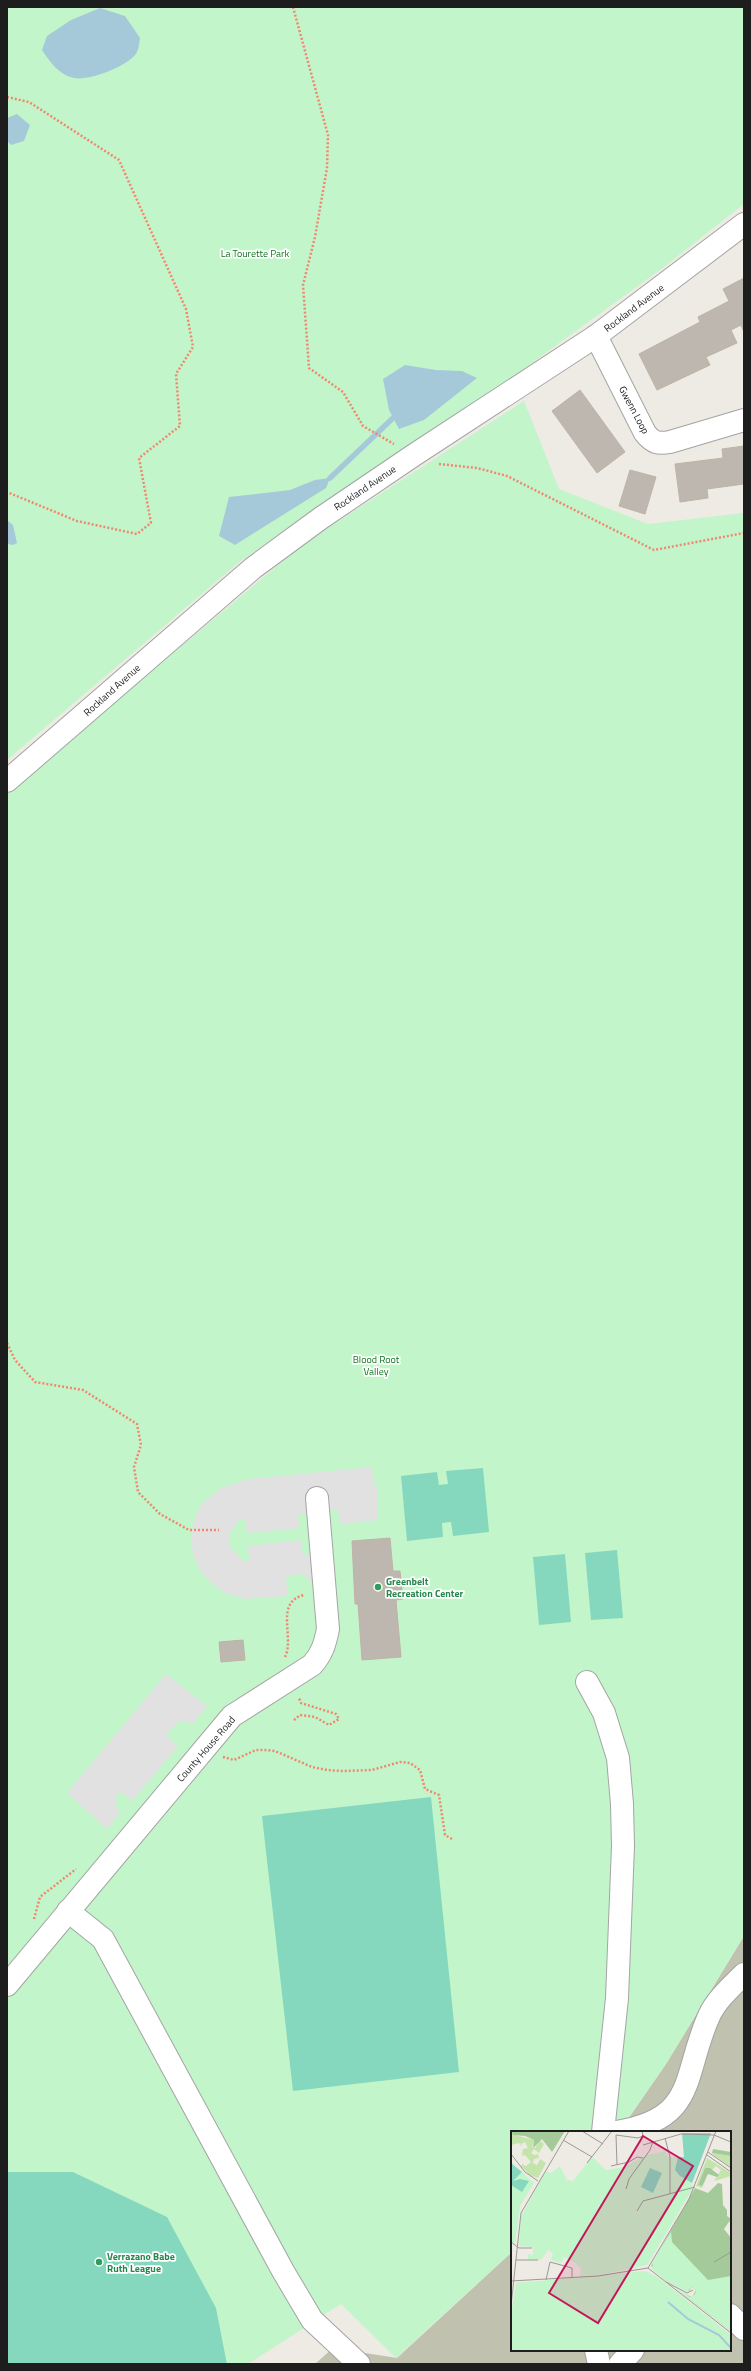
<svg xmlns="http://www.w3.org/2000/svg" width="751" height="2371" font-family="'Titillium Web',sans-serif">
<rect width="100%" height="100%" fill="#edebe3"/>
<path fill="#c0c1af" d="M744 1936V2364H315L333 2348 397 2358 512 2252V2350H730V2132H619L666 2064Z"/>
<g fill="#c2f6ca">
<path d="M7 7H744V204L664 267 489 394 322 503 237 564 7 760Z"/>
<path d="M524 401 559 489 648 524 744 513V1936L666 2064 619 2132H512V2252L396 2358 341 2304 248 2364H227L216 2308 73 2172H7V793L303 544Z"/>
</g>
<g fill="#85d8be">
<path d="M483 1468 489 1532 453 1536 451 1522 442 1523 443 1537 407 1541 401 1476 437 1472 439 1485 448 1484 446 1471Z"/>
<path d="M617 1550 623 1618 591 1620 585 1553Z"/>
<path d="M565 1554 571 1622 539 1625 533 1557Z"/>
<path d="M431 1797 459 2072 293 2091 262 1816Z"/>
<path d="M7 2172H73L167 2217 216 2308 227 2364H7Z"/>
</g>
<g fill="#e1e1e1" fill-rule="evenodd">
<path d="M372 1467 374 1485 378 1487V1520L340 1524 338 1510 334 1508 329 1512 333 1579 310 1581 304 1574 289 1575 286 1579 288 1596 246 1599 225 1593 209 1581 201 1572 193 1555 191 1533 197 1512 203 1503 219 1489 248 1479ZM301 1513 308 1516 312 1554 303 1555 301 1540 248 1546 249 1559 245 1562 230 1547V1533L240 1519H245L247 1533 300 1528 298 1515Z"/>
<path d="M166 1674 207 1706 192 1724 185 1721 178 1722 168 1733 167 1736 178 1746 132 1801 123 1793H118L115 1803 120 1813 107 1829 67 1793Z"/>
</g>
<g fill="#a6c9d9">
<path d="M100 8 125 16 140 38C139 43 139 51 135 55 125 67 89 81 74 78 59 75 50 62 42 50L47 36 71 20Z"/>
<path d="M17 114 30 125 24 141 11 145 7 141V118Z"/>
<path d="M405 365 436 370 462 371 477 378 424 420 399 429 389 410 383 379Z"/>
<path d="M330 478 326 488 235 545 219 536 229 497 290 490 315 480Z"/>
<path d="M7 520 13 525 17 543 13 545 7 544Z"/>
</g>
<g fill="none" stroke-linecap="round" stroke-linejoin="round">
<path stroke="#a6c9d9" stroke-width="5.5" d="M330 478 393 418"/>
</g>
<g fill="#beb7b0" stroke="#beb3a6">
<path d="M744 278V332L741 325 731 330 737 343 706 357 710 365 657 390 639 354 700 322 698 317 729 301 723 289Z"/>
<path d="M580 390 625 452 597 473 552 411Z"/>
<path d="M744 446V484L707 489 708 498 680 502 675 464 723 458 722 449Z"/>
<path d="M630 470 656 477 645 514 619 506Z"/>
<path d="M390 1538 393 1571H400L403 1599 396 1600 401 1657 362 1660 358 1604H355L352 1541Z"/>
<path d="M243 1640 245 1660 221 1662 219 1642Z"/>
</g>
<g fill="none" stroke-linecap="round" stroke-linejoin="round">
<defs>
<g id="minor">
<path d="M596 336 645 433C653 443 658 444 670 442L744 420"/>
<path d="M7 781 253 568 321 518 414 455 596 336 744 224"/>
<path d="M587 1682 604 1713 618 1758 622 1804 623 1846 617 1998 603 2132"/>
<path d="M68 1911 103 1939 283 2271 312 2320 359 2364"/>
<path d="M7 1985 232 1716 312 1665C322 1654 325 1644 328 1629L317 1498"/>
<path d="M616 2132C698 2119 682 2076 709 2016 716 2000 732 1986 744 1974"/>
<path d="M730 2315 744 2329"/>
<path d="M596 2350 599 2364"/>
<path d="M620 2364 633 2350"/>
</g>
</defs>
<use href="#minor" stroke="#a4a4a4" stroke-width="24"/>
<g stroke="#f18771" stroke-width="2.5" stroke-dasharray="2 2" stroke-linecap="butt">
<path d="M293 7 328 135 327 168 315 237 303 285 309 368 343 392 363 426 394 444"/>
<path d="M7 97 29 102 119 160 186 309 193 347 176 374 180 426 139 458 151 523 137 534 77 521 7 492"/>
<path d="M439 464 477 468 507 476 654 550 744 533"/>
<path d="M7 1343 15 1360 35 1382 83 1390 137 1424 141 1445 134 1467 138 1492 160 1514 189 1530H219"/>
<path d="M285 1657C295 1638 274 1602 304 1595"/>
<path d="M294 1720 300 1715 315 1717 329 1725 339 1719 336 1714 301 1703 299 1698"/>
<path d="M223 1757 234 1760 256 1750H265L275 1751 312 1767 327 1770 342 1771 372 1770 400 1762 410 1763 420 1770 425 1789 439 1795 445 1835 452 1839"/>
<path d="M34 1919 40 1897 76 1869"/>
</g>
<use href="#minor" stroke="#fff" stroke-width="22"/>
</g>
<g fill="#2e9e5b" stroke="#fff" stroke-width="1.5">
<circle cx="378" cy="1587" r="4"/>
<circle cx="99" cy="2262" r="4"/>
</g>
<g text-anchor="middle" dominant-baseline="central" stroke-width="3.5" stroke-linejoin="round" paint-order="stroke">
<g font-size="10" fill="#127421" stroke="#fff">
<text x="255" y="253">La Tourette Park</text>
<text x="376" y="1359">Blood Root<tspan x="376" dy="12">Valley</tspan></text>
</g>
<g font-size="10" fill="#1d1d1d" stroke="#fff">
<text transform="translate(634 308) rotate(-37)">Rockland Avenue</text>
<text transform="translate(634 410) rotate(62)">Gwenn Loop</text>
<text transform="translate(365 488) rotate(-34)">Rockland Avenue</text>
<text transform="translate(112 690) rotate(-42)">Rockland Avenue</text>
<text transform="translate(206 1749) rotate(-49)">County House Road</text>
</g>
<g font-size="10" font-weight="bold" fill="#27864d" stroke="#fff" text-anchor="start">
<text x="386" y="1581">Greenbelt<tspan x="386" dy="12">Recreation Center</tspan></text>
<text x="107" y="2256">Verrazano Babe<tspan x="107" dy="12">Ruth League</tspan></text>
</g>
</g>
<g transform="translate(511 2131)">
<rect width="220" height="220" fill="#edebe3"/>
<path d="M0 3 23 9 21 16 24 17 28 9 33 13 28 22 23 18 20 22 24 24 27 23 28 27 23 28 22 32 26 34 29 28 35 32 27 47 19 44 10 35 11 33 15 35 20 31 14 24 11 25 12 18 17 17 14 11 10 13 11 16 8 12 0 14ZM201 22 220 25V36L204 25ZM196 27 220 42V45L203 50 210 39 205 35 201 39 194 37 187 54 190 55 193 48H195L191 57 185 55Z" fill="#c3e5ab"/>
<path d="M0 0H54L41 21 31 8 22 17 23 9 14 5 2 4ZM202 18 220 21V25L201 22ZM194 37H199L208 44 206 46 197 43 191 55 187 54ZM207 52 211 53 212 74 216 79V85L220 88 213 98 220 107V200L169 161 181 166 185 159 181 156 178 160 155 150 140 135 184 57 197 62Z" fill="#a5ca9a"/>
<path d="M155 20 156 26H167L165 31 178 51 181 52V59L136 134 89 144 69 145 70 138 65 132 53 126 50 132 40 129 42 122 37 119 30 129 17 128V123L22 124V116L8 115 10 85 35 40 40 42 49 35 56 49 62 50 81 26 95 39 113 36 136 24ZM0 31 23 52 9 75 4 113 0 110ZM160 101 161 111 197 149 220 145V200L160 154 179 166 184 163 185 159 181 156 176 161 155 150 141 138 142 130ZM134 140 145 145 220 204V220H0V184L5 152Z" fill="#c2f6ca"/>
<path d="M171 2H200L181 52 169 45 164 39 167 26H173ZM1 33 11 41 2 50 9 48 18 50 11 61 0 54ZM139 37 151 42 142 62 130 56Z" fill="#85d8be"/>
<path fill="none" stroke="#a6c9d9" stroke-width="2" d="M157 171 177 188 208 204 220 217"/>
<path fill="none" stroke="#9a9994" stroke-width="1" d="M71 0 92 13M154 7 159 26V63M52 9 81 26M132 14 170 3 203 4 220 11M197 21 220 37M0 23 14 41 27 50M196 24 220 41M76 32 101 0M106 34 105 4 127 7 132 5 131 0M100 35 118 31 126 26 132 27M115 58 118 48 139 19 142 10M126 80 132 70 184 56M0 111 8 117H21M5 129H27M203 131 220 121M137 137 178 68 205 0M35 149 39 131 61 137V146M0 150 87 145 137 137 220 202M155 151 176 162 182 159M0 175 10 82 58 0"/>
<path fill="#c2185b" fill-opacity="0.15" stroke="#c2185b" stroke-width="2" d="M132 5 182 35 87 192 38 162Z"/>
<rect width="220" height="220" fill="none" stroke="#1d1d1d" stroke-width="2"/>
</g>
<rect width="751" height="2371" fill="none" stroke="#1d1d1d" stroke-width="16"/>
</svg>
